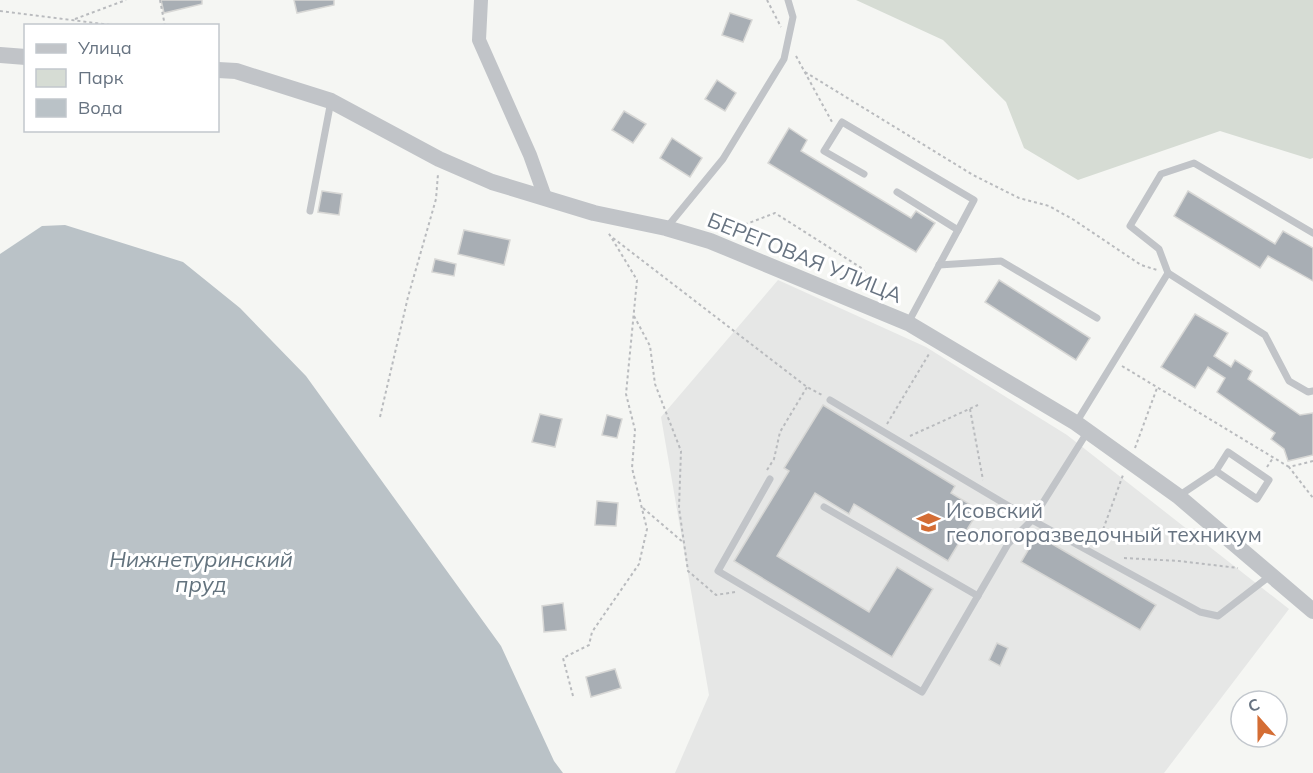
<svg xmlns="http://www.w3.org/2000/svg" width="1313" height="773" font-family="Mulish,sans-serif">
<rect width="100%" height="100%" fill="#f5f6f3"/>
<path fill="#e6e7e6" d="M778 280 926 347 1067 435 1289 609 1164 773H675L709 695 661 417Z"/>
<path fill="#d6dcd4" d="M856 0H1313V158L1310 159 1220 131 1078 180 1024 148 1006 102 943 40Z"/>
<path fill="#bac2c7" d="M65 225 183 262 240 308 306 376 501 646 554 761 563 773H0V254L42 226Z"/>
<g fill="#a8aeb4" stroke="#d7d7d5" stroke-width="1.5">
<path d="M161 0H202V4L164 13Z"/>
<path d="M294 0H334V5L297 13Z"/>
<path d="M730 13 752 20 743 42 722 35Z"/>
<path d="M717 80 736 93 725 111 705 99Z"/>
<path d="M624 111 646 124 633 143 612 130Z"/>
<path d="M789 128 807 140 801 151 911 218 916 211 935 223 916 252 768 163Z"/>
<path d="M672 138 702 158 690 177 660 158Z"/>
<path d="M322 191 342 194 339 215 318 212Z"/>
<path d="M1188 191 1275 244 1283 231 1313 248V281L1268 256 1260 268 1174 216Z"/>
<path d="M464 230 510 240 504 265 458 254Z"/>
<path d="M435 259 456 264 454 276 432 272Z"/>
<path d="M999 280 1090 338 1076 360 985 302Z"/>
<path d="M1195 314 1228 333 1214 356 1231 367 1235 360 1252 371 1248 379 1300 415 1313 413V455L1288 461 1284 449 1271 439 1275 433 1217 392 1225 378 1208 367 1195 388 1161 367Z"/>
<path d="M823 405 955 486 951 493 979 510 948 561 854 504 849 514 815 493 777 556 869 612 897 567 933 589 892 657 734 561 789 471 784 468Z"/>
<path d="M540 414 562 419 555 447 532 442Z"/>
<path d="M607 415 622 419 617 438 602 435Z"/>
<path d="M597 501 618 503 616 526 595 525Z"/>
<path d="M1037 535 1156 605 1140 630 1021 562Z"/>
<path d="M563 603 566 630 544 632 542 606Z"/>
<path d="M997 643 1008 648 1000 666 989 660Z"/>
<path d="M615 669 621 688 591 697 586 677Z"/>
</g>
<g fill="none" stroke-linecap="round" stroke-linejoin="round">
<g stroke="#b9bbbe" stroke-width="2" stroke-dasharray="3 3" stroke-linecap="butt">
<path d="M160 0 165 26"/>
<path d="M767 0 781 27"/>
<path d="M0 11 119 26"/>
<path d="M75 19 126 0"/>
<path d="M796 56 832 122"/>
<path d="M805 72 973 175 1019 198 1049 206 1074 220 1141 265 1157 270"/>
<path d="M728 231 775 213 863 269 875 292V295"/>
<path d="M613 238 807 387 822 395"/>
<path d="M634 316 650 346 655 384 681 451 679 508 688 571 716 595 735 592"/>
<path d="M1122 366 1289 467"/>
<path d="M970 409 983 480"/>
<path d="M380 417 408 297 436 199 438 174"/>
<path d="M887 424 929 354"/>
<path d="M910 436 978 405"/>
<path d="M1135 448 1157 388"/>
<path d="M1313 461 1289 467 1313 498"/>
<path d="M1267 467 1273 458"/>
<path d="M767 470 774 459 780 432 807 387"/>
<path d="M643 508 684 543"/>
<path d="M1097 546 1123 475"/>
<path d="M1124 558 1179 561 1238 568"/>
<path d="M573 696 563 658 589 645 592 632 639 564 647 529 632 468 635 430 626 394 637 280 608 232"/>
</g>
<g stroke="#c1c4c8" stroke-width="7">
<path d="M864 174 824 151 842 122 974 200 958 230"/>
<path d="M897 192 958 230 908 323"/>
<path d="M310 211 331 101"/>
<path d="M668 226 723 159 784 59 793 17 788 0"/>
<path d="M939 265 1001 261 1097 318"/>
<path d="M1168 273 1265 335 1289 381 1308 392 1313 391"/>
<path d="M830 400 1032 520 1200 612 1218 616 1271 575"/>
<path d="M1076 423 1168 273 1159 249 1130 226 1161 174 1194 163 1313 233"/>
<path d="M770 479 718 571 922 692 1008 544 1032 520 1088 431"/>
<path d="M1180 495 1216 471 1228 452 1269 480 1257 499 1216 471"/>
<path d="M824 507 978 596"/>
</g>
<path stroke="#c1c4c8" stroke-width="14" d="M481 0 479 40 530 155 545 197"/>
<g stroke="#c1c4c8" stroke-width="16">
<path d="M0 55 26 57"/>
<path d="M218 70 236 71 331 101 439 159 492 182 594 213 666 228 710 241 908 323 1076 423 1178 496 1313 611"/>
</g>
</g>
<defs>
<symbol id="university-bare" viewBox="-9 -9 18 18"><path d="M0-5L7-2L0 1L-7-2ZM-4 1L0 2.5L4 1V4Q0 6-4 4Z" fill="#d46d34" stroke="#fff" stroke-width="2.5" paint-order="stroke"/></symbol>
</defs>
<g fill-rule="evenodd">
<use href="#university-bare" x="912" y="506" width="33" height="33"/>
</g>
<g text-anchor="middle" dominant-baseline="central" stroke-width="6" stroke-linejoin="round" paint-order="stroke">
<g font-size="21" fill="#677381" stroke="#fff">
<text transform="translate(805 257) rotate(22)">БЕРЕГОВАЯ УЛИЦА</text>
</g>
<g font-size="21" fill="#677381" stroke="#fff" text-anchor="start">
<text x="946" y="510">Исовский<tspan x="946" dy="24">геологоразведочный техникум</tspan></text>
</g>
<g font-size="22" font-style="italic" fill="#63737e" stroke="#fff">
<text x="201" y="559">Нижнетуринский<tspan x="201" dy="25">пруд</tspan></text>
</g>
</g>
<rect x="24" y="24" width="195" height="108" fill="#ffffff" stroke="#c2c7cd" stroke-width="1.5"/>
<rect x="36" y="44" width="30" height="9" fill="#c1c4c8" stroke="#c2c7cd" stroke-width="1.5"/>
<text x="78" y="54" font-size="18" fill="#677381">Улица</text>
<rect x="36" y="69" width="30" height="18" fill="#d6dcd4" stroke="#c2c7cd" stroke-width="1.5"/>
<text x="78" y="84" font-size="18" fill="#677381">Парк</text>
<rect x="36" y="99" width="30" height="18" fill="#bac2c7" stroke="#c2c7cd" stroke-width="1.5"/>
<text x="78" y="114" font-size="18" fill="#677381">Вода</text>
<g transform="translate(1259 719) rotate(339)"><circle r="28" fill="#ffffff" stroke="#c2c7cd" stroke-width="1.5"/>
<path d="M0-4.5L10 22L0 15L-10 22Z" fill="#d46d34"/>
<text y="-9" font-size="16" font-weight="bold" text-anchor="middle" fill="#677381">С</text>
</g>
</svg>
